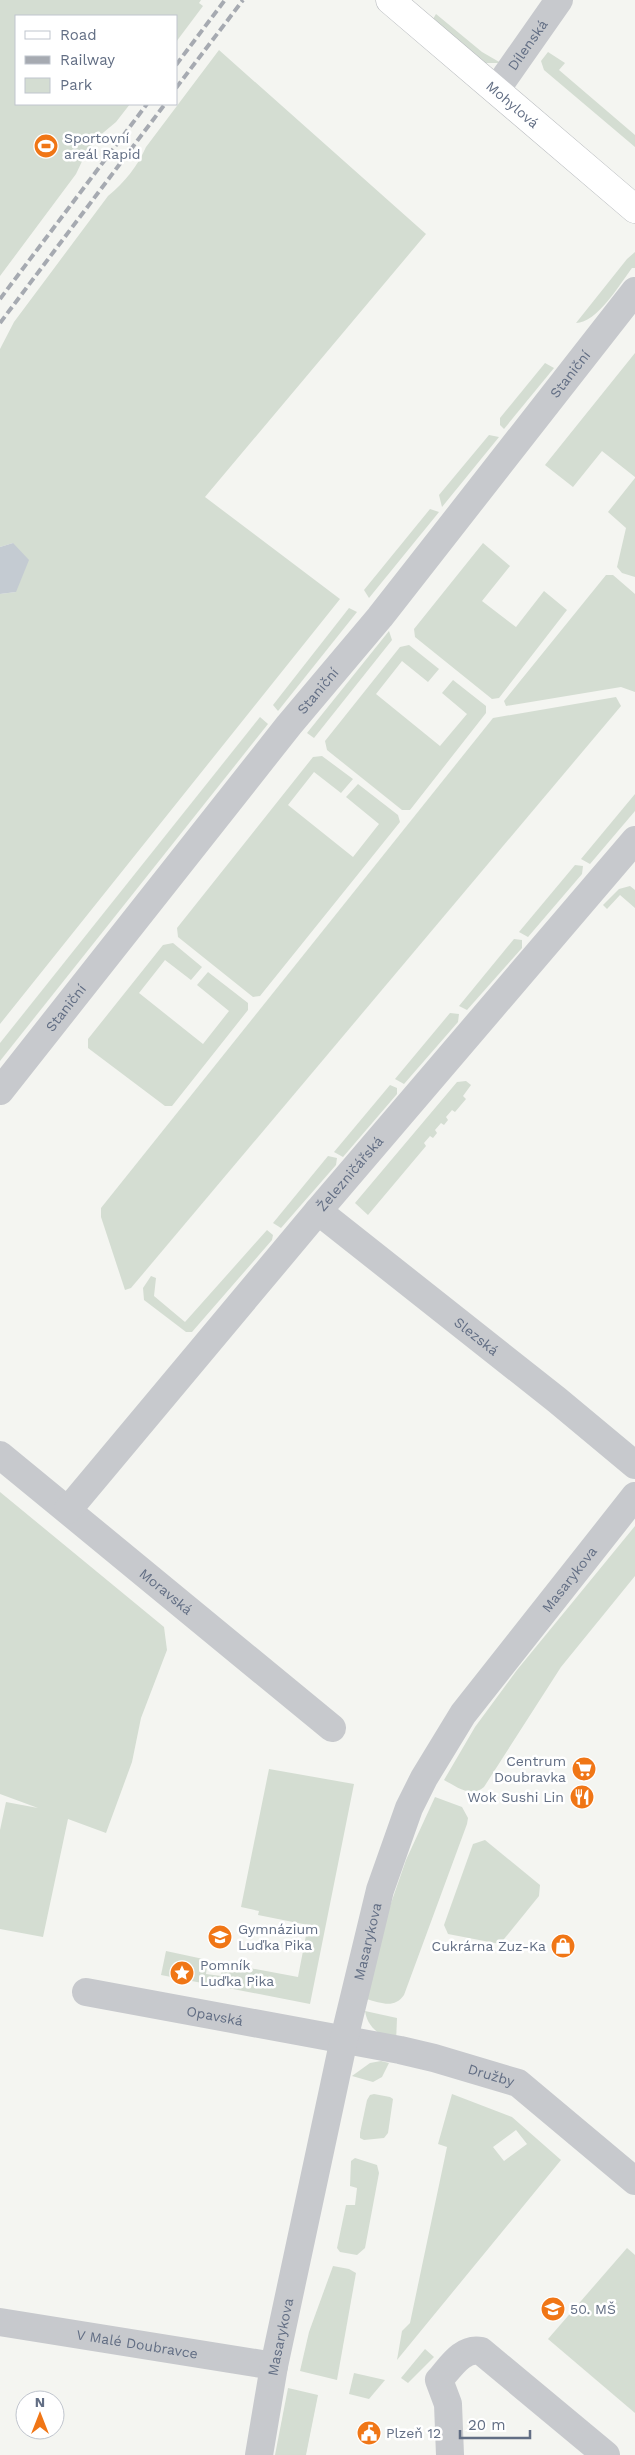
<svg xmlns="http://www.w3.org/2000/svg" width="635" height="2455" font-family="'Work Sans',sans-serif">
<rect width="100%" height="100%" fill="#f4f5f1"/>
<g fill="#d4ddd2" fill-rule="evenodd">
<path d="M0 0H201L199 3 203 6 176 42V16H16V104H130L116 122 98 137 85 155 76 174 0 276Z"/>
<path d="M436 14 482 52 501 63H485L433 19Z"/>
<path d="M219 50 426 234 205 497 340 599 0 1024V594L16 592 13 543 0 547V349L14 322 108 196C125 182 137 167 146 147Z"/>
<path d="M548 52 565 63 559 70 635 135V147L544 70 541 61Z"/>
<path d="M635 252V268H632C620 284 597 323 576 323L627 259Z"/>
<path d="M635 353V477L602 451 573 487 545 465Z"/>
<path d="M545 363 554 368 504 429 500 425V418Z"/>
<path d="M489 435 499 437 442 507 439 495Z"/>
<path d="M635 478V577L622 573 617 567 626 528 608 512Z"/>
<path d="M430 509 439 512 369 598 364 590Z"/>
<path d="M483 543 510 566 482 601 516 627 544 591 567 610 499 698 492 699 415 637 414 629Z"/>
<path d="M606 575H613L635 594V692L621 687 506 706 504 701Z"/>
<path d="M349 608 357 612 278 711 273 705Z"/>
<path d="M389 631 392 640 314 738 307 733Z"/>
<path d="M409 645 439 669 428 682 402 661 376 694 440 746 467 714 442 693 453 680 486 706V713L410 810H402L327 750 325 741 400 647Z"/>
<path d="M616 697 621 706 131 1288 125 1290 101 1217V1208L493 718Z"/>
<path d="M260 717 268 724 0 1061V1043Z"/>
<path d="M322 756 353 779 341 793 314 772 288 805 353 857 379 824 346 797 358 784 398 815 400 822 260 996 253 997 178 937 177 928 313 757Z"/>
<path d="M635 794V811L590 864 581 859Z"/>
<path d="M575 865 583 866 582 874 528 937 519 932Z"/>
<path d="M630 886 635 890V908L620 895 607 909 603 905 619 889Z"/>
<path d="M514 939 522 940V948L467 1010 459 1006Z"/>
<path d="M173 943 202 967 191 980 165 960 139 993 203 1044 229 1011 197 985 208 972 248 1003V1010L172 1106H165L88 1048V1039L163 945Z"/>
<path d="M450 1013 459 1014 458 1022 404 1084 395 1079Z"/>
<path d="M466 1081 471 1085 463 1096 466 1099 455 1112 452 1110 446 1117 448 1120 444 1125 441 1123 435 1130 437 1133 433 1138 430 1136 424 1143 426 1146 368 1215 355 1203 457 1082Z"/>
<path d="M390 1085 397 1088V1094L343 1157 334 1152Z"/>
<path d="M328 1156 337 1158 336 1165 281 1228 273 1223Z"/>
<path d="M267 1230 273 1235 272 1240 192 1332H186L144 1300 143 1288 151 1276 156 1278 154 1296 185 1322Z"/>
<path d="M0 1492 164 1627 167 1650 141 1718 132 1762 106 1833 68 1819 43 1937 0 1929V1830L6 1802 38 1808 0 1794Z"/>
<path d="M635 1526V1576L561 1667 484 1787C471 1798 457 1787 444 1780L475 1727 517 1670Z"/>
<path d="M269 1769 354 1784 310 2004 161 1975 166 1951 208 1960 206 1974 221 1976 223 1963 298 1977 308 1925 258 1915 259 1911 241 1907Z"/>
<path d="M435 1797 462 1807 468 1818 467 1824 404 1995C394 2009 382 2003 366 1999L382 1929 406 1860Z"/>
<path d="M485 1840 540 1885 539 1896 500 1944 448 1934 444 1925 473 1844Z"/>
<path d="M365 2011 397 2018 396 2042C380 2035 368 2029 365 2011Z"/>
<path d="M381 2061 389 2063 382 2077 373 2082 352 2076 370 2063Z"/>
<path d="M374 2094 390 2097 393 2099 388 2133 384 2138 364 2140 360 2138V2133L367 2100 370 2095Z"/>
<path d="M452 2094 512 2117 561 2160 397 2360 402 2331 410 2323 447 2147 438 2144ZM516 2130 527 2144 504 2161 493 2147Z"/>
<path d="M355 2158 377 2165 379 2173 365 2248 357 2255 340 2252 337 2248 346 2205H355L357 2188 350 2186 351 2161Z"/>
<path d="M627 2248 635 2255V2413L548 2339Z"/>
<path d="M333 2266 349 2269 356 2273 337 2380 300 2371 309 2332Z"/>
<path d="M425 2349 434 2357 408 2383 401 2378Z"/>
<path d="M354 2373 385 2380 369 2399 349 2394Z"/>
<path d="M288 2388 318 2395 306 2455H275Z"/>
</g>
<path fill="#c4cbd2" d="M13 543 29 560 16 592 0 594V547Z"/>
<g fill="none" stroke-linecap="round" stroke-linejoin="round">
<defs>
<g id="major">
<path id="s9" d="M390 0 635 209"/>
</g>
</defs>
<use href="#major" stroke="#b7babe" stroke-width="29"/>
<g stroke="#c7c9cd" stroke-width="28">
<path id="s1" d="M496 90 559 0"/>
<path id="s2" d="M0 1091 289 725 380 617 635 291"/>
<path id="s3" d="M318 1211 557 1400 635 1465"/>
<path id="s4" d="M0 1455 332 1728"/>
<path id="s5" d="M68 1510 318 1211 635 840"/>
<path id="s6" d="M86 1992 400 2050 434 2058 518 2083 635 2181"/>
<path id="s7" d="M0 2322 274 2366"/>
<path id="s8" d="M259 2455 274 2366 344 2039 380 1890 409 1808 424 1778 463 1714 635 1496"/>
<path d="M450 2455 448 2404 439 2380C450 2368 462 2347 481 2351L606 2455"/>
</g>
<use href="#major" stroke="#fff" stroke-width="28"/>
<g stroke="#a6aab1" stroke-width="4" stroke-dasharray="8 4" stroke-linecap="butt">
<path d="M176 65 225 0"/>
<path d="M176 88 243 0"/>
<path d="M0 299 147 104"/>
<path d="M0 323 165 104"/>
</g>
</g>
<defs>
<symbol id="stadium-disc" viewBox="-11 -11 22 22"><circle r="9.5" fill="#f07616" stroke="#fff"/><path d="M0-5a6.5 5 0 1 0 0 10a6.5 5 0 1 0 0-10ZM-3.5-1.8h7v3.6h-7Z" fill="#fff"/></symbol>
<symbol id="supermarket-disc" viewBox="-11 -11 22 22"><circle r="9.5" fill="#f07616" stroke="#fff"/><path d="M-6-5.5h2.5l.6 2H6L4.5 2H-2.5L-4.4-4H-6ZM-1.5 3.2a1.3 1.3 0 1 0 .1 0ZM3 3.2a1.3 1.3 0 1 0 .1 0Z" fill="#fff"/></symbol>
<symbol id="restaurant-disc" viewBox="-11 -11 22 22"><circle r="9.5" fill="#f07616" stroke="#fff"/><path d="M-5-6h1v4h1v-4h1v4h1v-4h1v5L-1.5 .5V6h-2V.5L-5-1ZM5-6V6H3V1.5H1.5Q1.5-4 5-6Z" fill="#fff"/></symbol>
<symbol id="school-disc" viewBox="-11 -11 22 22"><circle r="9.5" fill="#f07616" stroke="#fff"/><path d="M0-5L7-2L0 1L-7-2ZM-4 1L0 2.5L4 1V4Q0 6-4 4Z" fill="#fff"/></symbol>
<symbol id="shop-disc" viewBox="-11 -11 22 22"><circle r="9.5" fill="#f07616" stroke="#fff"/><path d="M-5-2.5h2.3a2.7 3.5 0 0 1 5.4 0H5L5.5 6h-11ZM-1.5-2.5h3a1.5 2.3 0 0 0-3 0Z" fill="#fff"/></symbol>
<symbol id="sight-disc" viewBox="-11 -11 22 22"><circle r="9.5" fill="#f07616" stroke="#fff"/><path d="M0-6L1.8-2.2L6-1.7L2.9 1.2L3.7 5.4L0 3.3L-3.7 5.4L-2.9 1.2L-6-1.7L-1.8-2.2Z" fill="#fff"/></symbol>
<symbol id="civic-disc" viewBox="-11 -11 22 22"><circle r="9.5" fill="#f07616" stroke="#fff"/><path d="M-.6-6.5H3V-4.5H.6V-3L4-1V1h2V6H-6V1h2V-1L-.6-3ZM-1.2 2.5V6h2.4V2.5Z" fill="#fff"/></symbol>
</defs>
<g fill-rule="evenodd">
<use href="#stadium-disc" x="32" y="132" width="28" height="28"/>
<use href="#supermarket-disc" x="570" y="1755" width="28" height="28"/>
<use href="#restaurant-disc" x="568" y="1783" width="28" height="28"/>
<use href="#school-disc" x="206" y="1923" width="28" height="28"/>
<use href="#shop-disc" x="549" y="1932" width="28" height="28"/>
<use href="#sight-disc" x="168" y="1959" width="28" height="28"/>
<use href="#school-disc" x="539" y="2295" width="28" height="28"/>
<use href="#civic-disc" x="355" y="2419" width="28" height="28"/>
</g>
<g text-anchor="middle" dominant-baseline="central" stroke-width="5" stroke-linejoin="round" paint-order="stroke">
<g font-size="14" fill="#626e84" stroke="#fff">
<text stroke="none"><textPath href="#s1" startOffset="55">Dílenská</textPath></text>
<text stroke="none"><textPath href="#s9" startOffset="161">Mohylová</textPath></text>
<text stroke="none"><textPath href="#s2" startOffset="916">Staniční</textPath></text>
<text stroke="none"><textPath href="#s2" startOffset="511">Staniční</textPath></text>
<text stroke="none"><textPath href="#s2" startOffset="106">Staniční</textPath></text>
<text stroke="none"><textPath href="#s5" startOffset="439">Železničářská</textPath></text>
<text stroke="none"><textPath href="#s3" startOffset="202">Slezská</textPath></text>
<text stroke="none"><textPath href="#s8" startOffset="945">Masarykova</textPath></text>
<text stroke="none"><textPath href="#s4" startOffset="215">Moravská</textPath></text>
<text stroke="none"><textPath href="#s8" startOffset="525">Masarykova</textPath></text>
<text stroke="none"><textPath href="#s6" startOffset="131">Opavská</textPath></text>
<text stroke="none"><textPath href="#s6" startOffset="414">Družby</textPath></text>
<text stroke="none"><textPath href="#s8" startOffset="120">Masarykova</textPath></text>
<text stroke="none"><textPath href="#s7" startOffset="139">V Malé Doubravce</textPath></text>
</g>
<g font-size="14" fill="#626e84" stroke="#fff" text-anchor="start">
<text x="64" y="138">Sportovní<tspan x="64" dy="16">areál Rapid</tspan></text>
<text x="566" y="1761" text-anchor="end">Centrum<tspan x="566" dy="16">Doubravka</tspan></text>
<text x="564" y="1797" text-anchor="end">Wok Sushi Lin</text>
<text x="238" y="1929">Gymnázium<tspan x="238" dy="16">Luďka Pika</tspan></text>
<text x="546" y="1946" text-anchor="end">Cukrárna Zuz-Ka</text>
<text x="200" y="1965">Pomník<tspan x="200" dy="16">Luďka Pika</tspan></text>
<text x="570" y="2309">50. MŠ</text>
<text x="386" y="2433">Plzeň 12</text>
</g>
</g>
<rect x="15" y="15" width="162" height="90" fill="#ffffff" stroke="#c0c5ce"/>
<rect x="25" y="31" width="25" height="8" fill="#ffffff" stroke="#c0c5ce"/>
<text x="60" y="40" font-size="15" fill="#626e84">Road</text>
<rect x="25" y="56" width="25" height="8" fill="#a6aab1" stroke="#c0c5ce"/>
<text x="60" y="65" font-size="15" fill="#626e84">Railway</text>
<rect x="25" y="78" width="25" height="15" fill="#d4ddd2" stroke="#c0c5ce"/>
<text x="60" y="90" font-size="15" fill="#626e84">Park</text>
<g transform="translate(40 2415)"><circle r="24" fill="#ffffff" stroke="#c0c5ce"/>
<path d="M0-4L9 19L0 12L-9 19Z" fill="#f07616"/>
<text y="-8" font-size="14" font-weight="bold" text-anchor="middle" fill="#626e84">N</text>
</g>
<path d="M460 2430v8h70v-8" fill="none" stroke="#626e84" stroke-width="2.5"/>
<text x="468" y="2430" font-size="15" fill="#626e84" stroke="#ffffff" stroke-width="4" paint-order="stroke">20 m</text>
</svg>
